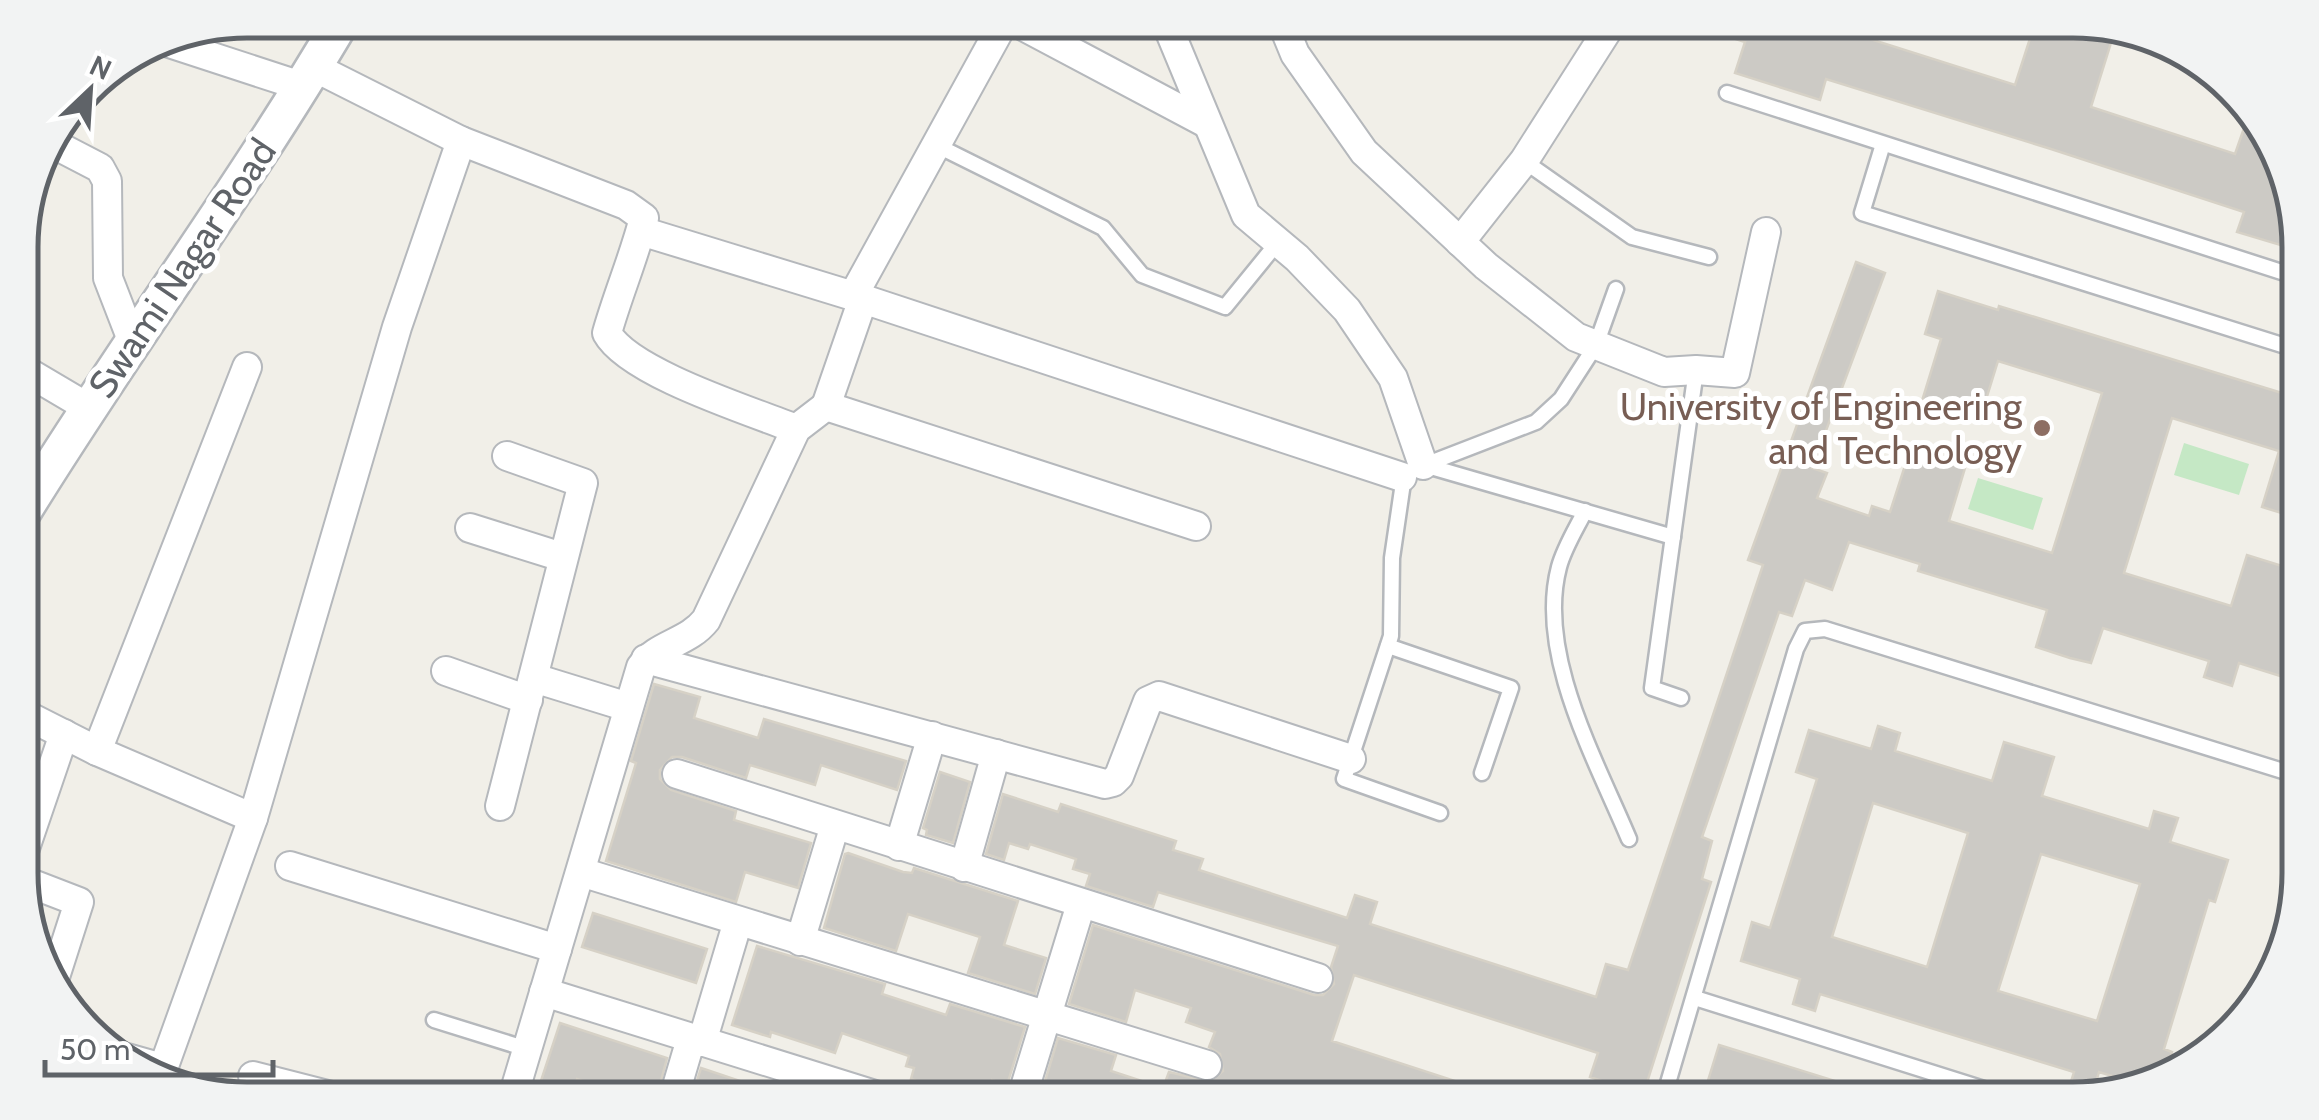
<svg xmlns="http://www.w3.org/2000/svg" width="2319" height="1120" font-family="Cabin,sans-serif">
<rect width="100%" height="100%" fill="#f1efe8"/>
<g fill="#c5e8c5">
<path d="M2184 443 2249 464 2239 495 2174 475Z"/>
<path d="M1978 478 2043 498 2033 530 1968 509Z"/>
</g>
<g fill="#cccac5" stroke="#d6d1c6" stroke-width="2.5" fill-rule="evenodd">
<path d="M1693 20H1844L1873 29 1870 39 2015 85 2036 20H2073L2115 30 2091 107 2235 154 2250 111 2260 120 2297 218V250L2237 232 2244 212 2051 149 1826 79 1820 100 1735 73 1745 42 1692 25Z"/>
<path d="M1856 262 1885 273 1812 468 1827 473 1817 498 1869 516 1872 506 1890 512 1910 450 1965 468 1949 521 2052 553 2102 393 1998 361 1980 419 1922 401 1941 339 1925 334 1938 291 1998 310 1999 306 2298 398V518L2262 507 2279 451 2172 418 2124 573 2231 606 2247 555 2298 571V662L2293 680 2239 663 2232 686 2204 677 2209 661 2103 628 2091 663 2070 658 2036 647 2047 610 1918 571 1920 564 1849 542 1832 590 1805 580 1792 616 1779 612 1702 837 1712 841 1702 879 1711 882 1643 1095 1590 1077 1598 1053 1354 975 1332 1041 1498 1095 1497 1100H1296L1261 1088V1100H1054L1041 1095 1058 1038 1116 1055 1111 1071 1163 1088 1169 1072 1210 1082 1223 1071 1220 1054 1209 1047 1215 1032 1186 1022 1191 1008 1135 990 1126 1022 1069 1004 1093 925 1314 995H1323L1334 984 1331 967 1338 946 1158 892 1153 907 1086 886 1090 874 1073 869 1076 859 1030 844 1028 849 1009 843 1004 860 986 854 1003 794 1058 812 1061 804 1176 841 1173 850 1203 859 1199 870 1347 918 1355 895 1377 902 1370 924 1596 997 1606 964 1628 970 1763 565 1748 560Z"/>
<path d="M654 684 700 697 694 718 758 738 764 719 906 761 897 790 821 765 815 785 750 765 746 778 682 757H672L660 770V779L671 790 736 811 734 820 811 843 798 888 745 872 736 902 606 861 636 763 631 761Z"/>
<path d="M1878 726 1900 733 1895 751 1992 781 2004 742 2054 757 2042 796 2149 829 2154 811 2178 818 2170 842 2228 860 2215 902 2209 900 2164 1049 2172 1052 2166 1073 2135 1083 2099 1072 2092 1095 2069 1088 2074 1072 1820 994 1815 1011 1793 1004 1800 979 1741 961 1752 922 1770 928 1817 779 1796 772 1809 730 1871 749ZM1873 803 1968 833 1927 967 1832 937ZM2041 854 2140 884 2097 1021 1998 991Z"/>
<path d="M940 772 970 782 953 843 926 835 927 830 923 828Z"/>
<path d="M848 853 903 872 912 873 914 868 1018 901 1004 945 1046 958 1035 994 968 973 980 937 908 914 896 951 824 928 845 854Z"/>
<path d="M593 913 707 949 696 983 582 947Z"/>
<path d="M757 946 885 984 882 994 946 1015 950 1004 1025 1027 1007 1085 992 1080 986 1100H974L911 1079 914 1068 906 1066 909 1056 842 1033 835 1053 771 1032 770 1037 732 1025Z"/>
<path d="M560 1023 667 1058 656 1100H643L577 1079 571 1100 538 1090Z"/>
<path d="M1719 1045 1877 1094 1876 1100H1702Z"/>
<path d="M701 1068 782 1095 781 1100H691Z"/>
</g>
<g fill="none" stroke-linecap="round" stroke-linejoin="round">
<defs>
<g id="service">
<path d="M1727 93 2297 277"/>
<path d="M1883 144 1862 213 2298 350"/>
<path d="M936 145 1103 228 1142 275 1225 307 1278 242"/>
<path d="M1524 161 1632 237 1709 257"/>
<path d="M1424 465 1673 537"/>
<path d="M1422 466 1536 422 1561 399 1596 345 1616 289"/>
<path d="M1404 476 1392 558 1391 636 1344 779 1440 813"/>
<path d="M1585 511C1576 529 1564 548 1559 567 1536 654 1596 760 1629 839"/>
<path d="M1388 646 1511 688 1482 773"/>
<path d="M1681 698 1652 688 1696 370"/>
<path d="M1695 998 2019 1100"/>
<path d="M434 1020 527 1049"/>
<path d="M1663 1100 1796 649 1805 631 1825 629 2299 776"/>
</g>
<g id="minor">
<path d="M1012 20 1206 123"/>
<path d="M1165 20 1246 215 1297 258 1347 310 1393 378 1423 465"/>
<path d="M1281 20 1295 54 1364 152 1486 266 1576 337 1664 372 1696 370 1735 373 1766 232"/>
<path d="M157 39 301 86"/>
<path d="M314 67 461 141 626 205 644 218C634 257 618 294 607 333 629 373 751 411 796 429"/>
<path d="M48 141 100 168 107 181 108 278 132 340"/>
<path d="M641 231 863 299 1402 477"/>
<path d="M1460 242 1524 161 1614 20"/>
<path d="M853 296 1005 20"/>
<path d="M21 368 87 407"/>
<path d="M826 406 863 299"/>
<path d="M470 528 562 557"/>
<path d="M646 659 1105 784 1113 782 1119 776 1148 701 1159 696 1351 759"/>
<path d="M446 671 528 700"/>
<path d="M534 678 628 707"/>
<path d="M22 713 97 751 253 818"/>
<path d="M97 751 247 367"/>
<path d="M677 774 1318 978"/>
<path d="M500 806 583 483 507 456"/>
<path d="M899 846 932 736"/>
<path d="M22 857 64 734"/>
<path d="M290 866 557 949"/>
<path d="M964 867 996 754"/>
<path d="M581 872 1207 1065"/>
<path d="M22 880 79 902 54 980"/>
<path d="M800 941 835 825"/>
<path d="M544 992 891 1100"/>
<path d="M702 1042 738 921"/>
<path d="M123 1057 162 1068"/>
<path d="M253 1076 347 1100"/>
<path d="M159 1080 253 818 397 327 461 141"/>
<path d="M512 1100 641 667C657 644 688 643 706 620L796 429 826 406 1196 526"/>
<path d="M673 1100 691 1039"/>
<path d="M1021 1100 1081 904"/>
</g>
<path id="tertiary" d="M21 515C124 347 242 190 342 20"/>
</defs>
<use href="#service" stroke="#b5b8bc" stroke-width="19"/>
<use href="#minor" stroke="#b5b8bc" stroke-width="32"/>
<use href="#tertiary" stroke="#b5b8bc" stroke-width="40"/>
<use href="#service" stroke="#fff" stroke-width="14"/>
<use href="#minor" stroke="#fff" stroke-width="28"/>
<use href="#tertiary" stroke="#fff" stroke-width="35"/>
</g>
<circle fill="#8d6e63" stroke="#fff" stroke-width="4" cx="2042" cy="428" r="10"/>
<g text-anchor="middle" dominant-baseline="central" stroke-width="10" stroke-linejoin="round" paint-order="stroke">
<g font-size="38" fill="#5f6368" stroke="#fff">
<text transform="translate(182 268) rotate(-56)">Swami Nagar Road</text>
</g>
<g font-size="38" fill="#785e54" stroke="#fff" text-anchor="end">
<text x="2022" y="406">University of Engineering<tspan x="2022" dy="44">and Technology</tspan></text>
</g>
</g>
<path d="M0 0H2319V1120H0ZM247 38H2073A209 209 0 0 1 2282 247V873A209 209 0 0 1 2073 1082H247A209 209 0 0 1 38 873V247A209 209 0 0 1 247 38Z" fill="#f2f3f3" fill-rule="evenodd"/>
<path fill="none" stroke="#5f6368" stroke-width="5" d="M247 38H2073A209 209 0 0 1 2282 247V873A209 209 0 0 1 2073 1082H247A209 209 0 0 1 38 873V247A209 209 0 0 1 247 38Z"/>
<g transform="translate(90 90) rotate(25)" stroke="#ffffff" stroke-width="8" paint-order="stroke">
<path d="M0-8L18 38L0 25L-18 38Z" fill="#5f6368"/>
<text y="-15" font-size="28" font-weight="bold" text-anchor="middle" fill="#5f6368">N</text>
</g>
<path d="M45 1060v15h228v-15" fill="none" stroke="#5f6368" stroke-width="5"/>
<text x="60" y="1060" font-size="30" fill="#5f6368" stroke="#ffffff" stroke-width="8" paint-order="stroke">50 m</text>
</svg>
